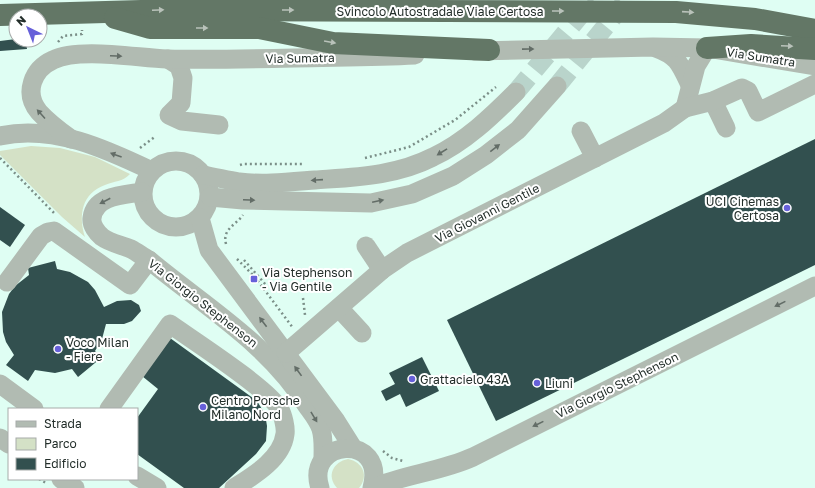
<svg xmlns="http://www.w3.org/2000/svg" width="815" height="488" font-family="'Golos Text',sans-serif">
<rect width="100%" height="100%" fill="#dffef3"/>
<g fill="#d4e1c6">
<path d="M31 146 60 148 95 157 130 174C123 182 114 181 105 185 82 193 78 215 85 237L62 217 0 155V151Z"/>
<path d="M348 459C363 462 369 476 359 488H337C326 476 333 462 348 459Z"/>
</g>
<g fill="#32504f">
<path d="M16 39 26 40 27 49 0 51V41Z"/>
<path d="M815 139V265L496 421 447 320Z"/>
<path d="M0 207 25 225 10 247 0 240Z"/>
<path d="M55 261 57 269 70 272 88 282 95 290 104 307 117 301 131 300 139 305 141 311 132 321 124 324H106L102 339 95 351 101 358 78 377 72 369 55 373 35 370 28 381 6 365 14 355 6 342 3 332 2 312 9 294 15 286 29 275 28 268Z"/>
<path d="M170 338 257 401 265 414 267 426 266 441 256 454 219 488H184L137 454V418L158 389 142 376Z"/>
<path d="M422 357 439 391 406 407 400 394 386 401 381 391 395 384 389 373Z"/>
</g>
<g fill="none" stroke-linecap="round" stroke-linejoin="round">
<g stroke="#b9d4cb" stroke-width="19" stroke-dasharray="19 10" stroke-linecap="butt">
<path d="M557 86 627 0"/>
<path d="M516 92 593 0"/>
</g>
<g stroke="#7b8f88" stroke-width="2.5" stroke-dasharray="2 3" stroke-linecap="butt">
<path d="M58 42 63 36 82 34V30"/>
<path d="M140 148 156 136"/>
<path d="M0 158 56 215"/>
<path d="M365 158 409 147 455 120 496 87"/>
<path d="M240 165 243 164H302"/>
<path d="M226 244C222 229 236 225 243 215"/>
<path d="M237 259 255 277 293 328"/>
<path d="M244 260 266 285"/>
<path d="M303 298 305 315"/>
<path d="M383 451 392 458 403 461"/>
<path d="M39 479 46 483"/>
</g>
<g stroke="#b1bbb2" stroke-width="19">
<path d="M656 48C678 56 680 64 690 85"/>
<path d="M474 51 653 47 707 48 815 66"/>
<path d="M168 59 179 66 183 78 181 103 169 115 182 121 219 125"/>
<path d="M713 101 726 128"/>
<path d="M685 108 696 66 707 48"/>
<path d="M581 131 595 158"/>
<path d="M0 136C52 124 106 149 152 171"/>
<path d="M71 139C60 131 48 122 39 112 23 93 33 69 53 60 79 47 137 58 167 59 210 60 252 59 294 58 335 57 375 57 415 55"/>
<circle cx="176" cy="194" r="33"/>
<path d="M203 175C215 177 227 180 239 182 264 185 290 182 315 180 355 177 396 176 433 157 465 142 491 117 516 92"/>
<path d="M142 192C124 195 95 195 92 218 91 225 97 233 102 237 110 243 122 245 131 249 137 252 143 257 149 260 204 306 269 344 307 406 312 413 318 420 321 429 324 439 323 450 323 459"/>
<path d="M210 197 243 200 371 203 412 194 453 176 486 155 518 130 557 86"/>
<path d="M200 218 209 250 336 421 353 448"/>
<path d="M366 246 382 270"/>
<path d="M7 282 41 236 48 232 54 231 130 285 149 260"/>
<path d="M339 308 362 333"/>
<path d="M286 353 382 270 407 253 664 123 685 108 713 101 742 88 748 91 758 112 815 84"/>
<path d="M0 384 34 409"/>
<path d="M109 409 170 324C191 339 272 391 280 410 283 415 286 428 285 434 282 459 253 476 234 488"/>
<path d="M0 438 9 444"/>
<path d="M137 476 157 488"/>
<path d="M61 479 75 488"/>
<path d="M320 488C304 439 387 432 372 488"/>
<path d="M373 488C405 474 440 472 473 457L815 286"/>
</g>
<g stroke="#637766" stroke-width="22">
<path d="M0 15 176 10 676 12 755 19 815 30"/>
<path d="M115 18 150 28H259L333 43 489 50"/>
<path d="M707 48 751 45 815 49"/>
</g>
</g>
<defs><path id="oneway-solid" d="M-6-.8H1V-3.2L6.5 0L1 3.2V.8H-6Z"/></defs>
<g fill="#b9c2ba">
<use href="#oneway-solid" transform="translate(158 10) rotate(-2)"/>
<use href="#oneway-solid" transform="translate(288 10)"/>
<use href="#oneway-solid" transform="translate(558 11)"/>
<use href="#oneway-solid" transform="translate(688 12) rotate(4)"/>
<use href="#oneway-solid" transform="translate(202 28)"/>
<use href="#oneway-solid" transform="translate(330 42) rotate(10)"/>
<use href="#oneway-solid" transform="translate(787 46) rotate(3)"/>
</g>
<g fill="#636d67">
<use href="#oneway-solid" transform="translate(528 49) rotate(-1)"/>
<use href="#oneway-solid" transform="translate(116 56) rotate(3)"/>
<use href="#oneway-solid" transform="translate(41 114) rotate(-132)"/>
<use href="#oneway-solid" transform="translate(495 148) rotate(-38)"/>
<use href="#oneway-solid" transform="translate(442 152) rotate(148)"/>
<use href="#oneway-solid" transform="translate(116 155) rotate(-160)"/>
<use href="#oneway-solid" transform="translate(317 180) rotate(176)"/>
<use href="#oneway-solid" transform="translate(249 200) rotate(2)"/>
<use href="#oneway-solid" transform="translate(105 201) rotate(152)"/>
<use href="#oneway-solid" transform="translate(378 201) rotate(-12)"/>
<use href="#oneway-solid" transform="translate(780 304) rotate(154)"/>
<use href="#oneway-solid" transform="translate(263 322) rotate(-127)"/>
<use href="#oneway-solid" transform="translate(298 371) rotate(-126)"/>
<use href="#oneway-solid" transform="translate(314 417) rotate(59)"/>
<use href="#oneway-solid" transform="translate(538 424) rotate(154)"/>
</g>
<g fill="#6760d9" stroke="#fff" stroke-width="1.5">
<circle cx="787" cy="208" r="4"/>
<rect x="250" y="275" width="8" height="8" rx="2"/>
<circle cx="58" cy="349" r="4"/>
<circle cx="412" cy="379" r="4"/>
<circle cx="537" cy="383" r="4"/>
<circle cx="203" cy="407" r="4"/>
</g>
<g text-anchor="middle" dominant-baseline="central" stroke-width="4" stroke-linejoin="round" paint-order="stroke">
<g font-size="12" fill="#232e2a" stroke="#fff">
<text x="440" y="11">Svincolo Autostradale Viale Certosa</text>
<text transform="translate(761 57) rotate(9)">Via Sumatra</text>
<text transform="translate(300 58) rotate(-1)">Via Sumatra</text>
<text transform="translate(487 213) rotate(-27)">Via Giovanni Gentile</text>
<text transform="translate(203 303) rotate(38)">Via Giorgio Stephenson</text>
<text transform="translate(617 385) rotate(-26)">Via Giorgio Stephenson</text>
</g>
<g font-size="12" fill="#232e2a" stroke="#fff" text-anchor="start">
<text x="779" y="201" text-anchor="end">UCI Cinemas<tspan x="779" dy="14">Certosa</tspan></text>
<text x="262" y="272">Via Stephenson<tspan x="262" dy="14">- Via Gentile</tspan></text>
<text x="66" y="342">Voco Milan<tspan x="66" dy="14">- Fiere</tspan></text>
<text x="420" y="379">Grattacielo 43A</text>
<text x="545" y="383">Liuni</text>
<text x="211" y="400">Centro Porsche<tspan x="211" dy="14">Milano Nord</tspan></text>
</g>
</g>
<rect x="8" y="408" width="130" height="72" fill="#ffffff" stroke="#a7abaa"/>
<rect x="16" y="421" width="20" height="6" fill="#b1bbb2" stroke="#a7abaa"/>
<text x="44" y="428" font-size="12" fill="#232e2a">Strada</text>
<rect x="16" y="438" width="20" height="12" fill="#d4e1c6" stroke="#a7abaa"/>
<text x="44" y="448" font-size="12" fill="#232e2a">Parco</text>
<rect x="16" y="458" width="20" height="12" fill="#32504f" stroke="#a7abaa"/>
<text x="44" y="468" font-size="12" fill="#232e2a">Edificio</text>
<g transform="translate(28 28) rotate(317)"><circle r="19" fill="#ffffff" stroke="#a7abaa"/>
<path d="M0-3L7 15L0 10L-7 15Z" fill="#6760d9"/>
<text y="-6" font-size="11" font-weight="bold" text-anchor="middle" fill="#232e2a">N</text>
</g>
</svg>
